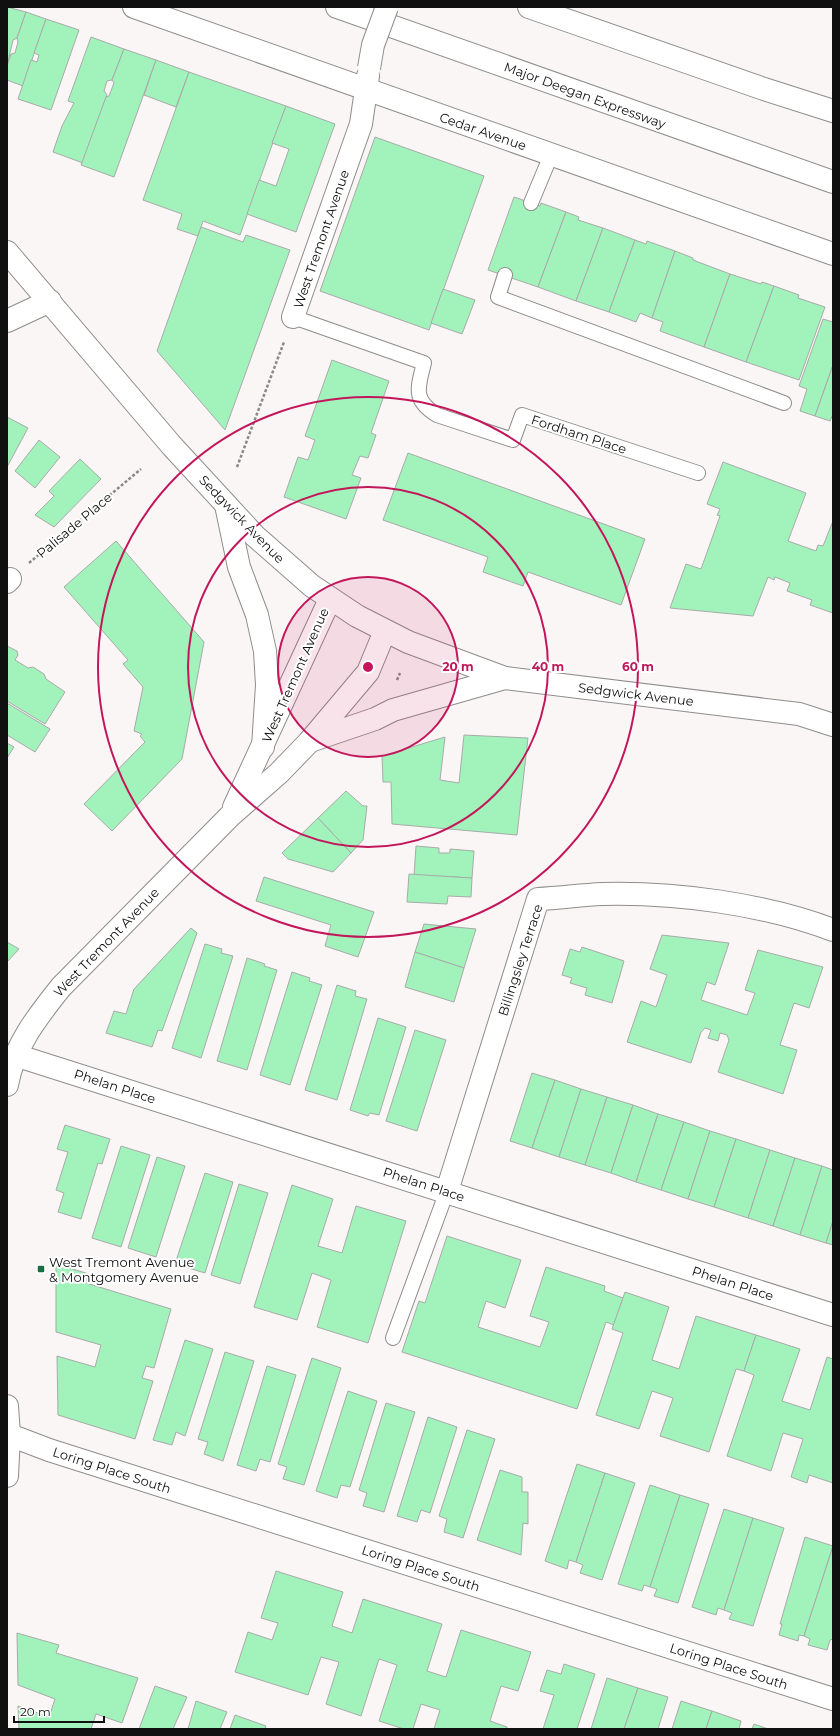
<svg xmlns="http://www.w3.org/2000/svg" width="840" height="1736" font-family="Montserrat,sans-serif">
<rect width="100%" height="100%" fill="#fbf6f6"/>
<g fill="#a2f2bb" stroke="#a8aba9">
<path d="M7 7 26 12 17 38 13 40 7 66Z"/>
<path d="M26 12 46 19 23 86 7 80V66L11 54 15 53 18 42 17 38Z"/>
<path d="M46 19 79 30 51 110 18 99 31 60 37 62 39 55 34 53Z"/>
<path d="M91 37 124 49 112 80 107 81 104 91 107 95 83 163 53 152 62 126 74 103 68 101Z"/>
<path d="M124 49 156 60 114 177 81 165 106 97 109 96 114 83 112 80Z"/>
<path d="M156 60 189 72 176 107 144 95Z"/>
<path d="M189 72 286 106 240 235 203 221 198 236 177 229 182 214 143 200Z"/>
<path d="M286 106 335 124 296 232 247 214 259 180 276 186 289 149 272 143Z"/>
<path d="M375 137 484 176 429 330 320 291Z"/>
<path d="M514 197 540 206 541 203 566 212 538 287 488 270Z"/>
<path d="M566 212 579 217 578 220 603 228 576 301 538 287Z"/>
<path d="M201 227 243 242 246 235 290 250 225 430 157 351Z"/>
<path d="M603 228 635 240 609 312 576 301Z"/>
<path d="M635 240 646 244 647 241 675 251 652 318 640 313 636 322 609 312Z"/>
<path d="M675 251 693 258V260L730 274 704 347 660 331 663 322 652 318Z"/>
<path d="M730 274 761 284 762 282 774 286 746 362 704 347Z"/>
<path d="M774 286 799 295 798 298 825 307 799 380 746 362Z"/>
<path d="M443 289 475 300 462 334 431 323Z"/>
<path d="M823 319 833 322V365L815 416 800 411 807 389 799 386Z"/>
<path d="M332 360 389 381 371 433 376 435 368 458 360 456 352 475 361 478 346 519 284 497 298 457 308 460 315 440 305 436Z"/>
<path d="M833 365V414L830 421 815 416Z"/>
<path d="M7 417 28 428 7 467Z"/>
<path d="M39 440 60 457 35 488 15 471Z"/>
<path d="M408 453 645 539 621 605 528 572 523 586 483 572 488 557 383 520Z"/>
<path d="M80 459 101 479 54 527 35 515 54 496 49 491Z"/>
<path d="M723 462 806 493 788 541 816 551 818 545 823 546 833 521V613L810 605 812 600 787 591 790 583 775 577 774 580 768 577 753 616 670 608 686 564 701 569 720 516 717 515 720 509 707 504Z"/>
<path d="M116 541 204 642 182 759 112 831 84 804 145 742 140 736 142 734 134 731 143 687 123 664 128 660 64 587Z"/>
<path d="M7 646 17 651 18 655 15 660 28 668 33 667 44 674 46 679 65 692 45 724 7 701Z"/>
<path d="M7 703 50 729 35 752 7 735Z"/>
<path d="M464 735 528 738 517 835 392 824 391 782H383L382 756 445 737 440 780 459 783Z"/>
<path d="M7 743 14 747 7 758Z"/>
<path d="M346 791 363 806H367L363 840 351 853 318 818Z"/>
<path d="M318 818 351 853 333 872 288 859 282 853Z"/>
<path d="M416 846 439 848V853H450V849L474 851 472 878 414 875Z"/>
<path d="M409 874 472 878 471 897 448 896 447 904 407 902Z"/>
<path d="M264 877 374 912 358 957 325 946 331 925 256 901Z"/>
<path d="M424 924 476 929 464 968 415 952Z"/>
<path d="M191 928 197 933 162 1031 158 1030 152 1047 106 1033 114 1011 126 1014 134 989Z"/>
<path d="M662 935 729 943 715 985 707 982 701 1000 747 1015 755 993 745 990 758 950 823 967 809 1008 794 1003 780 1045 797 1050 783 1094 718 1072 729 1040 727 1035 720 1033 718 1041 708 1038 711 1030 705 1028 701 1032 691 1063 627 1042 641 1001 656 1007 667 975 650 969Z"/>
<path d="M7 942 19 949 7 962Z"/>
<path d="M205 944 222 949 221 953 233 956 201 1058 172 1048Z"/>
<path d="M582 947 624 961 612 1003 585 995 587 988 570 983 572 978 562 975 570 949 580 952Z"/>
<path d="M415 952 464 968 454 1002 405 987Z"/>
<path d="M247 958 265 964 264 966 277 970 247 1070 217 1061Z"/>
<path d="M292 972 310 978 309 981 322 985 290 1085 260 1075Z"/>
<path d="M337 985 356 991 355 996 367 999 337 1100 305 1090Z"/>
<path d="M378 1018 406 1027 379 1115 370 1113 368 1116 350 1110Z"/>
<path d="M415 1030 446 1040 417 1131 386 1121Z"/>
<path d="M532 1073 555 1080 532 1148 510 1141Z"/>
<path d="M555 1080 581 1089 559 1157 532 1148Z"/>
<path d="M581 1089 607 1097 585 1165 559 1157Z"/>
<path d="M607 1097 633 1105 611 1173 585 1165Z"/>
<path d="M633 1105 658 1114 636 1182 611 1173Z"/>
<path d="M658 1114 684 1122 661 1190 636 1182Z"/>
<path d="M684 1122 710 1131 688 1199 661 1190Z"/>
<path d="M65 1125 110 1139 102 1164 98 1163 81 1219 58 1212 64 1193 56 1190 68 1152 57 1149Z"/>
<path d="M710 1131 736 1139 714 1207 688 1199Z"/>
<path d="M736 1139 770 1150 748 1218 714 1207Z"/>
<path d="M121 1146 150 1155 121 1247 92 1238Z"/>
<path d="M770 1150 795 1158 773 1226 748 1218Z"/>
<path d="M157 1157 185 1166 156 1257 128 1248Z"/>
<path d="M795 1158 822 1166 800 1235 773 1226Z"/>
<path d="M822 1166 833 1170V1221L826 1243 800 1235Z"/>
<path d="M205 1173 233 1182 205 1273 175 1264Z"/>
<path d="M239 1184 268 1193 240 1284 211 1275Z"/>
<path d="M292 1185 333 1199 318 1246 342 1253 356 1206 406 1221 368 1343 317 1327 331 1280 312 1273 297 1320 254 1307Z"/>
<path d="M833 1221V1245L826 1243Z"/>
<path d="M447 1236 521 1260 505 1308 486 1301 478 1327 540 1347 549 1322 530 1316 546 1267 605 1286 604 1291 623 1298 614 1325 606 1322 577 1409 402 1352 419 1301 425 1303Z"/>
<path d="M56 1264 89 1274 86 1283 171 1309 154 1368 146 1366 142 1378 153 1381 135 1439 58 1415 57 1356 95 1367 101 1345 56 1332Z"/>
<path d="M625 1292 669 1307 652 1360 679 1369 696 1316 756 1335 744 1371 736 1369 709 1452 660 1436 673 1398 652 1391 639 1429 596 1415 623 1333 612 1329Z"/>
<path d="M756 1335 800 1349 782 1401 810 1410 827 1357 833 1359V1483L809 1475 807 1483 791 1477 803 1439 783 1433 771 1471 727 1456 754 1375 744 1371Z"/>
<path d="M185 1340 213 1349 185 1436 176 1432 172 1445 153 1440Z"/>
<path d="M225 1352 254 1361 223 1461 204 1454 208 1442 198 1439Z"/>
<path d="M312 1358 341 1368 304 1485 283 1479 287 1467 278 1464Z"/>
<path d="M267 1366 296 1375 270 1462 260 1459 256 1471 237 1465Z"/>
<path d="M348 1391 377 1401 350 1487 341 1485 337 1498 316 1491Z"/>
<path d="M386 1403 415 1412 384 1512 363 1506 367 1493 359 1490Z"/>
<path d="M428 1417 457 1427 430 1513 421 1510 417 1522 397 1516Z"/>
<path d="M467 1430 495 1439 463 1538 444 1532 447 1519 439 1516Z"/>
<path d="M577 1464 605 1473 576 1562 569 1560 567 1569 545 1561Z"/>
<path d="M500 1470 522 1477V1492H528V1524L523 1523 521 1555 477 1540Z"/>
<path d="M605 1473 635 1483 602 1580 580 1573 583 1565 576 1562Z"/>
<path d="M650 1485 680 1495 650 1587 644 1585 642 1591 618 1584Z"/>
<path d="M680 1495 709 1504 678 1603 654 1596 657 1589 650 1587Z"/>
<path d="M724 1509 753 1518 724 1610 718 1608 716 1615 692 1607Z"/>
<path d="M753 1518 784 1528 753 1626 729 1619 732 1613 724 1610Z"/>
<path d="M805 1537 833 1546 804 1636 799 1635 798 1641 779 1635 782 1624H780Z"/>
<path d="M833 1546V1639L830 1640 827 1650 808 1645 810 1639 804 1636Z"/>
<path d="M276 1571 343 1592 332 1626 352 1633 363 1599 442 1624 427 1671 446 1677 461 1630 531 1652 518 1691 501 1686 490 1721 507 1727V1729H434L440 1710 421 1704 413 1729H404L379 1721 397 1665 379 1659 361 1716 326 1704 339 1662 321 1657 308 1695 235 1672 248 1632 272 1640 278 1623 261 1618Z"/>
<path d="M17 1633 59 1645 56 1653 138 1678 122 1723 96 1714 91 1729H19L18 1706 49 1717 55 1699 18 1685Z"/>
<path d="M564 1664 595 1674 577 1729H543L554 1695 540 1691 547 1670 561 1674Z"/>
<path d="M607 1678 638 1688 624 1729H591Z"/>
<path d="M155 1686 187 1697 173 1729H139Z"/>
<path d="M638 1688 668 1697 658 1729H624Z"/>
<path d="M196 1701 227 1712 220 1729H188Z"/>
<path d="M681 1701 712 1711 706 1729H672Z"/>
<path d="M712 1711 741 1721 739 1729H706Z"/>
<path d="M235 1715 266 1726 265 1729H230Z"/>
<path d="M754 1724 768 1729H752Z"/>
</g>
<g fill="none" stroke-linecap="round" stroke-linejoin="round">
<defs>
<g id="lane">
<path d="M531 203 551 155"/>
<path d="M505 275 498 297 784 403"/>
<path d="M293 317 424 363C418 387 412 400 437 415L513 440 522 415 698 473"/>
<path d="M393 1338 447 1191"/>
</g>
<g id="street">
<path d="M134 7 833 254"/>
<path d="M293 317 361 124 368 76"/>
<path d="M7 321 50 301"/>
<path d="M7 582 10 579"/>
<path d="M15 1055 833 1315"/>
<path d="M447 1191 538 899C559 898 581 895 602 894 675 892 765 904 833 930"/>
<path d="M7 1434 49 1450 833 1699"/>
</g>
<g id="secondary">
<path d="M7 252 172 446 255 536 312 586 357 616 408 642 505 678 799 714 833 725"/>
<path d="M226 505 239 567 257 615 265 651 267 685 263 747"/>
<path d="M310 741 375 719 393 710 505 678"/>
<path d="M234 807 330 599"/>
<path d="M7 1085C14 1046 37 1017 61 987L230 816 279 773 309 742 368 672 385 631"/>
<path d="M7 1406 9 1435 7 1476"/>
</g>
<g id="highway">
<path d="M337 7 833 182"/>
<path d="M529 7 764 89 833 111"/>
</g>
</defs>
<use href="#lane" stroke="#908c8c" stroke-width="16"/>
<use href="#street" stroke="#908c8c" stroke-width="24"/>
<use href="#secondary" stroke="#908c8c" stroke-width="24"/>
<use href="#highway" stroke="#908c8c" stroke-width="24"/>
<g stroke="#8b8888" stroke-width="2.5" stroke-dasharray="3 2" stroke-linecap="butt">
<path d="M237 467 284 342"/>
<path d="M29 563 141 469"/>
<path d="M397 680 400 673"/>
</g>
<use href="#lane" stroke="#fff" stroke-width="14"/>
<use href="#street" stroke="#fff" stroke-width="22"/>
<use href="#secondary" stroke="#fff" stroke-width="22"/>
<use href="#highway" stroke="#fff" stroke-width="22"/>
<defs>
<path id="street-bridge" d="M369 68 373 45 387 7"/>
</defs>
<use href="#street-bridge" stroke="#908c8c" stroke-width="24" stroke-linecap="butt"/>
<use href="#street-bridge" stroke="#fff" stroke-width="22"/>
</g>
<circle cx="368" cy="667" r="90" fill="#c2185b" fill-opacity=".12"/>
<g fill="none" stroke="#c2185b" stroke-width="2">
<circle cx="368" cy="667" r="90"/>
<circle cx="368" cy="667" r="180"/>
<circle cx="368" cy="667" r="270"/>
</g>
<rect fill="#1a6d3e" stroke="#fff" stroke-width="1.5" x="37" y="1265" width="8" height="8" rx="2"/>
<g text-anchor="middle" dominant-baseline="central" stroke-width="4" stroke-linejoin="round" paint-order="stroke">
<g font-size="13" fill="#111010" stroke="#fff">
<text transform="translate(585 95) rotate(20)">Major Deegan Expressway</text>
<text transform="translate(483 131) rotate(19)">Cedar Avenue</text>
<text transform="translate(321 239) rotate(-71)">West Tremont Avenue</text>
<text transform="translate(579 434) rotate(18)">Fordham Place</text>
<text transform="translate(242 519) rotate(46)">Sedgwick Avenue</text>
<text transform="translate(74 525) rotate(-40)">Palisade Place</text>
<text transform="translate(295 675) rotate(-66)">West Tremont Avenue</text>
<text transform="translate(636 694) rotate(7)">Sedgwick Avenue</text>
<text transform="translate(106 942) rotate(-46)">West Tremont Avenue</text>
<text transform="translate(520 960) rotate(-72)">Billingsley Terrace</text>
<text transform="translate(115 1086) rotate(18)">Phelan Place</text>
<text transform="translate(424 1184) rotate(18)">Phelan Place</text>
<text transform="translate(733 1283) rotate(18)">Phelan Place</text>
<text transform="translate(112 1470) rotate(18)">Loring Place South</text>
<text transform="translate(421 1568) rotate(18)">Loring Place South</text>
<text transform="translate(729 1666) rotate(18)">Loring Place South</text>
</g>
<g font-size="13" fill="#111010" stroke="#fff" text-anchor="start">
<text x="49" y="1262">West Tremont Avenue<tspan x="49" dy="15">&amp; Montgomery Avenue</tspan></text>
</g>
</g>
<circle cx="368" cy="667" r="6" fill="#c2185b" stroke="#fff" stroke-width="2"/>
<g font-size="12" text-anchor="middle" font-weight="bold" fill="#c2185b" stroke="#fff" stroke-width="4" stroke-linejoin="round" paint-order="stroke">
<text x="458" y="671">20 m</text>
<text x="548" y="671">40 m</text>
<text x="638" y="671">60 m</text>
</g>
<rect width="840" height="1736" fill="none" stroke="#111010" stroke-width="16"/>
<path d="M14 1716v6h90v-6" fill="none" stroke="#111010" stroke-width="2"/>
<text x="20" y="1716" font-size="12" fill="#111010" stroke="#ffffff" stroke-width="3" paint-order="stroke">20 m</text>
</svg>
